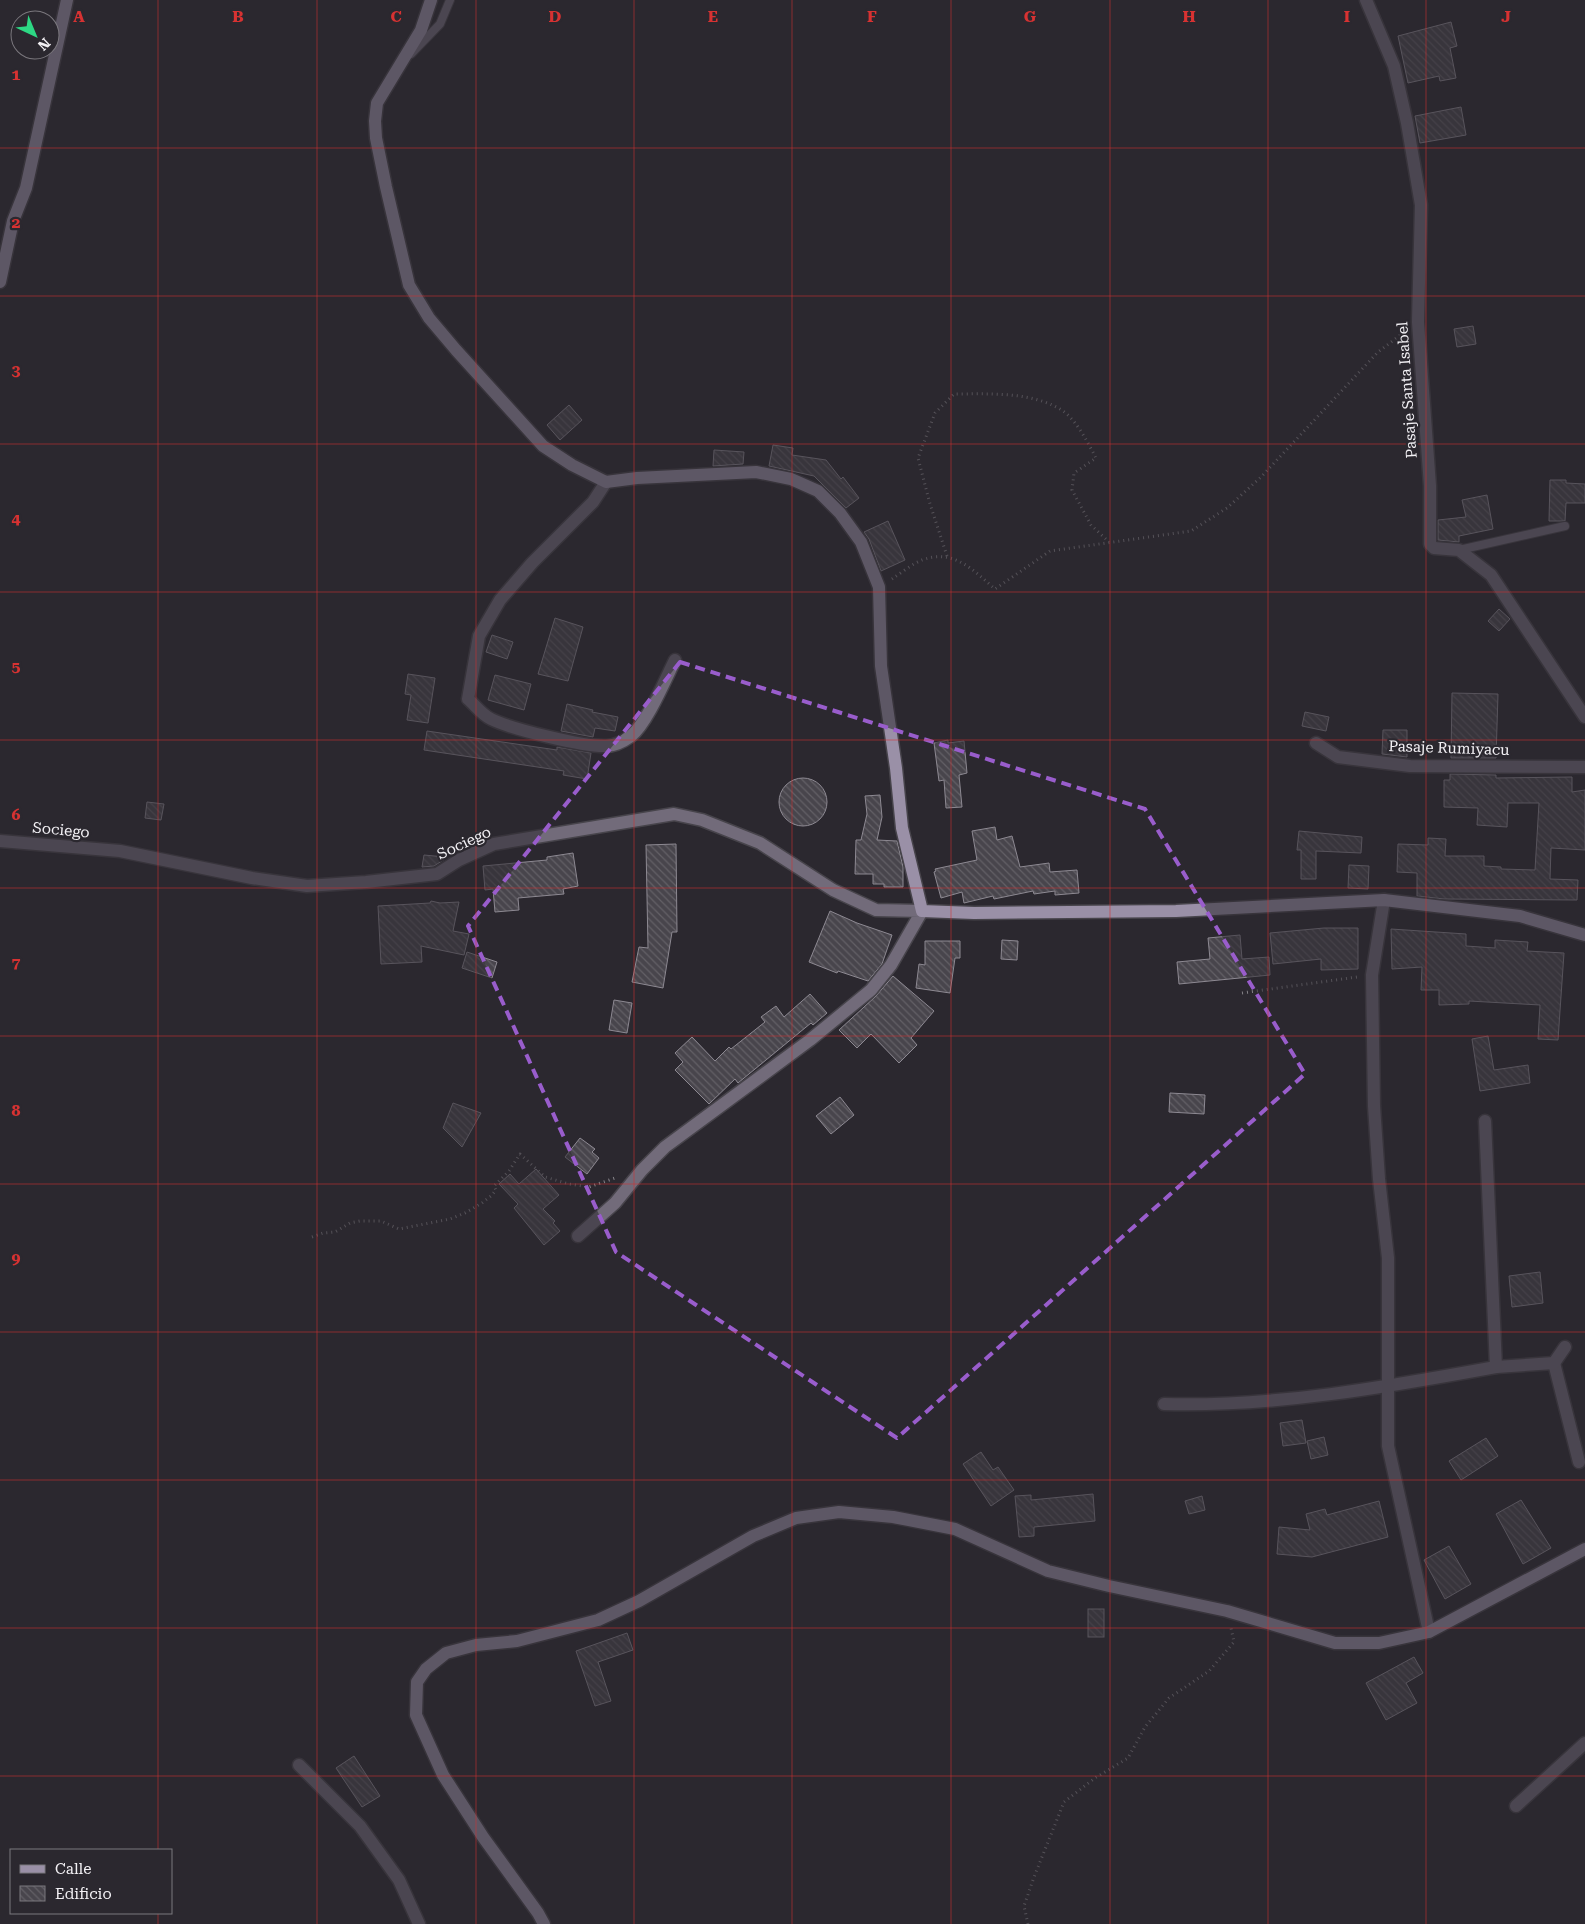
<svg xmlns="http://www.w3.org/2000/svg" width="1585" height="1924" font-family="'Roboto Serif',serif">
<defs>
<pattern id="building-back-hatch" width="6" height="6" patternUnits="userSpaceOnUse" patternTransform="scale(1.25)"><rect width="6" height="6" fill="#48454c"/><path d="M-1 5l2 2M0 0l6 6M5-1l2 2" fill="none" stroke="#636066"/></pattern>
</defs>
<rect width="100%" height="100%" fill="#2b282f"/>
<g fill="url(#building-back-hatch)" stroke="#8d8992">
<path d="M1451 22 1457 46 1450 48 1456 78 1440 81 1439 76 1408 83 1398 36Z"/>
<path d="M1461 107 1466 135 1420 143 1415 116Z"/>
<path d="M1473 326 1476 344 1457 347 1454 329Z"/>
<path d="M569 405 582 420 560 440 547 425Z"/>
<path d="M773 445 793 448 792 455 826 460 841 479 843 477 859 498 846 508 814 476 769 466Z"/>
<path d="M714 450 744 452 743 464 713 466Z"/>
<path d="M1550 480H1566V483L1585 484V503H1566L1565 521H1549Z"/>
<path d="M1487 495 1493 529 1459 536V542L1438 540V520L1466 517 1462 500Z"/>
<path d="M888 521 905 560 881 571 869 539 864 532Z"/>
<path d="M1499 609 1510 619 1499 631 1488 621Z"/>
<path d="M555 618 583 627 568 681 538 674Z"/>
<path d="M492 635 513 642 507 659 486 652Z"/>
<path d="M408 674 435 678 428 723 407 720 411 695 405 694Z"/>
<path d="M495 675 531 684 524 710 488 700Z"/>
<path d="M1452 693 1498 694 1496 758H1451Z"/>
<path d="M567 704 593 710 592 712 618 717 615 731 595 728 593 737 561 731Z"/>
<path d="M1305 712 1329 717 1326 731 1302 726Z"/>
<path d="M1383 730H1407V757L1382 754Z"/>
<path d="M427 731 557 750V747L591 753 587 779 563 775 564 771 424 750Z"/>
<path d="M948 740V743L964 741 967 773 959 775 962 807 946 808 944 780 939 781 934 743Z"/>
<path d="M1450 774 1496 775V778L1572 777V792L1585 790V850L1551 848 1550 879 1578 880 1577 900 1444 899 1417 896V873L1397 872 1398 844 1428 845V838L1446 839 1445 856H1484V866L1501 867V869L1535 870 1539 803H1508L1507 827 1477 825 1478 808 1444 807V780H1450Z"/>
<circle cx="803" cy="802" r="24"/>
<path d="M880 795 882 817 877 840 897 841 903 867V887H884V884H873V874H855L856 840H861L867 814 865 796Z"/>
<path d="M147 802 164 804 161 820 145 818Z"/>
<path d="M995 827 997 840 1012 836 1020 867 1049 863 1050 872 1077 870 1079 893 1055 895V891L1034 894 1033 891 994 899 993 896 964 903 962 892 941 898 934 872 936 871 935 869 977 860 972 831Z"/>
<path d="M1299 831 1362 837 1361 853 1316 851V879H1301V850H1297Z"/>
<path d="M676 844 677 932H672L663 988 632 982 639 947 648 948 646 845Z"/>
<path d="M573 853 578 886 563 889 564 894 518 898 519 910 495 912 493 889 485 890 483 866 547 860V857Z"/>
<path d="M424 855 445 857V859L434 866 422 867Z"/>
<path d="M1349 865 1369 866 1368 889 1348 888Z"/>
<path d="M431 901 440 903 459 902 453 931 469 934 464 955 421 946 422 962 381 964 378 906 430 903Z"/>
<path d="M830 911 857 923 892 935 882 964 868 981 838 971 837 973 809 962Z"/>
<path d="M1324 928H1358V969L1321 970V959L1273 964 1270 933Z"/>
<path d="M1391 929 1466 934V946L1495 948V940L1528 942 1527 951 1564 953 1558 1040 1538 1039 1540 1005 1469 1001V1004L1439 1005V990H1421L1422 967 1392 969Z"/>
<path d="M1240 935 1242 959 1269 957 1270 975 1179 984 1177 962 1210 959 1208 938Z"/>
<path d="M1002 940 1018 941 1017 960 1001 959Z"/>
<path d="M925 941H960V958H955L950 993 916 988 919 964 925 965Z"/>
<path d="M467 952 497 962 492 978 462 968Z"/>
<path d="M893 976 934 1011 911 1038 917 1045 899 1063 871 1034 857 1048 839 1030 876 996Z"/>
<path d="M810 994 827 1013 813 1025 811 1023 738 1083 735 1079 709 1104 675 1070 683 1062 675 1053 692 1037 715 1061 729 1047 731 1049 765 1022 761 1017 776 1006 784 1017Z"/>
<path d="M614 1000 632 1003 627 1033 609 1030Z"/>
<path d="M1488 1036 1494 1070 1528 1065 1530 1083 1480 1091 1472 1039Z"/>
<path d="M1170 1093 1205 1095 1204 1114 1169 1112Z"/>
<path d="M840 1097 854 1115 831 1134 816 1116Z"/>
<path d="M453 1103 481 1113 462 1147 443 1128Z"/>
<path d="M580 1138 595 1149 592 1152 599 1158 587 1174 565 1157Z"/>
<path d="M536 1169 559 1195 543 1209 555 1221 553 1223 560 1231 544 1245 514 1208 518 1204 499 1184 510 1174 519 1184Z"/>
<path d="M1540 1272 1543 1303 1512 1307 1509 1276Z"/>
<path d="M1302 1420 1306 1443 1283 1446 1280 1423Z"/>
<path d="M1324 1437 1328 1455 1311 1459 1307 1441Z"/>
<path d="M1486 1438 1498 1456 1461 1480 1449 1461Z"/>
<path d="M981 1452 993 1470 998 1467 1014 1490 991 1506 963 1464Z"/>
<path d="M1093 1494 1095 1521 1034 1527V1536L1019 1537 1015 1496 1031 1495V1500Z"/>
<path d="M1202 1496 1205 1510 1189 1514 1185 1501Z"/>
<path d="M1521 1500 1551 1548 1523 1564 1496 1514Z"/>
<path d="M1379 1501 1388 1537 1312 1557 1277 1554 1279 1527 1310 1530 1306 1514 1325 1509 1327 1515Z"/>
<path d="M1449 1546 1471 1584 1445 1599 1424 1560Z"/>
<rect x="1088" y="1609" width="16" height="28"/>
<path d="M627 1633 633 1650 598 1662 611 1701 595 1706 576 1651Z"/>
<path d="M1414 1657 1423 1673 1406 1683 1417 1703 1386 1720 1366 1683Z"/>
<path d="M354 1756 380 1796 362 1807 336 1768Z"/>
</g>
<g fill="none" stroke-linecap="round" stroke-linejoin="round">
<defs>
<g id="lane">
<path d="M411 54 440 24 450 0"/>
<path d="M1459 550 1565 526"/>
</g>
<g id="street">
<path d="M1366 0 1394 66 1407 123 1421 205 1418 322 1430 486V544L1434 548 1459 550 1491 575 1585 717"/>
<path d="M606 482 593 502 532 563 500 600 479 636 468 699C475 705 482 715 491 719 511 729 584 747 606 746 614 746 624 741 631 736 647 723 665 680 675 660"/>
<path d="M1316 743 1338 757 1410 766 1585 767"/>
<path d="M0 841 120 851 252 878 307 886 366 882 437 874 459 860 494 844 674 814 702 820 760 843 833 890 876 910 922 911 891 965 871 990 810 1040 665 1147 642 1170 615 1203 578 1236"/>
<path d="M1384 900 1372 975 1374 1106 1379 1179 1388 1258V1446L1429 1632"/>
<path d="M1554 1363 1579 1462"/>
<path d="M1496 1367 1554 1363 1565 1347"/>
<path d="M1164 1404C1276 1407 1386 1387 1496 1367L1485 1121"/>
<path d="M299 1765 360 1826 399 1880 419 1924"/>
<path d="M1516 1806 1585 1743"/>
</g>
<g id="secondary">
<path d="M431 0 421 30 377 103 375 121 376 138 386 187 409 285 429 318 456 350 543 446 572 465 606 482 637 478 756 472 791 479 818 491 840 513 861 542 879 587 881 666 896 768 902 828 922 911 974 913 1176 911 1384 900 1520 916 1585 935"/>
<path d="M0 282 13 221 26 188 67 0"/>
<path d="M544 1924 538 1913 483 1837 443 1775 416 1715 417 1682 426 1669 446 1653 476 1645 517 1641 598 1620 639 1601 753 1536 796 1518 839 1512 893 1517 955 1529 1048 1571 1109 1586 1227 1611 1335 1643H1379L1429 1632 1585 1549"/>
</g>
</defs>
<use href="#lane" stroke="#47444b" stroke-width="10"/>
<use href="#street" stroke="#47444b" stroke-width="15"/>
<use href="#secondary" stroke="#47444b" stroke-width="15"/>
<g stroke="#868489" stroke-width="3" stroke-dasharray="1 4" stroke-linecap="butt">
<path d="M947 556 930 504 918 458 935 413 954 394C988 394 1033 391 1063 411 1077 421 1088 443 1096 458L1074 473 1072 490 1091 525 1109 542"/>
<path d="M892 579C901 573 912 564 922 560 954 548 974 571 995 589L1050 551 1191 531 1227 508 1261 477 1378 352 1403 333"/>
<path d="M1242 993 1357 977"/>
<path d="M312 1237 323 1233 335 1232 350 1223 360 1221H381L399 1229 450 1219 465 1213 482 1203 491 1196 496 1190 494 1186 509 1171 520 1154 545 1177 569 1184 589 1187 615 1178"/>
<path d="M1028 1924 1024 1906 1034 1877 1064 1802 1095 1778 1128 1758 1145 1727 1169 1698 1209 1671 1234 1642 1231 1628"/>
</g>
<use href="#lane" stroke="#726b7a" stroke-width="8"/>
<use href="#street" stroke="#726b7a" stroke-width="12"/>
<use href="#secondary" stroke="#9a90a7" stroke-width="12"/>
</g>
<path d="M0 0H1585V1924H0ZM680 662 1145 809 1305 1074 897 1438 616 1252 468 926Z" fill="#2b282f" fill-opacity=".55" fill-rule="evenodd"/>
<path fill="none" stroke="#995dcc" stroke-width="4" stroke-dasharray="10 6" stroke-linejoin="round" d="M680 662 1145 809 1305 1074 897 1438 616 1252 468 926Z"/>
<path fill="none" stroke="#d73232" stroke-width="1" stroke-opacity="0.55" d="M158 0V1850M317 0V1924M476 0V1924M634 0V1924M792 0V1924M951 0V1924M1110 0V1924M1268 0V1924M1426 0V1924M0 148H1585M0 296H1585M0 444H1585M0 592H1585M0 740H1585M0 888H1585M0 1036H1585M0 1184H1585M0 1332H1585M0 1480H1585M0 1628H1585M0 1776H1585M158 1913V1924"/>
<g text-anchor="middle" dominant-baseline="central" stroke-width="4.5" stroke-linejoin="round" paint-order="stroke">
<g font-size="15" fill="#f2f0f4" stroke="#2b282f">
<text transform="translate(1407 390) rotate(-94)">Pasaje Santa Isabel</text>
<text transform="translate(1449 748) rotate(2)">Pasaje Rumiyacu</text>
<text transform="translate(61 830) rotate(5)">Sociego</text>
<text transform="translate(464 843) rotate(-25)">Sociego</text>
</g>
</g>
<g font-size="16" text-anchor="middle" font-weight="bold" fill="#d73232" stroke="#2b282f" stroke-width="4.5" stroke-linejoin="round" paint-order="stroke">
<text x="79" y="22">A</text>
<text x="238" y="22">B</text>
<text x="396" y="22">C</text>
<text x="555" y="22">D</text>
<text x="713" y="22">E</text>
<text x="872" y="22">F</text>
<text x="1030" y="22">G</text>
<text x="1189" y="22">H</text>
<text x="1347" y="22">I</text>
<text x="1506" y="22">J</text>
<text x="16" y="80">1</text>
<text x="16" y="228">2</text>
<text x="16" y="376">3</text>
<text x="16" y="524">4</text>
<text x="16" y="672">5</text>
<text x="16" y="820">6</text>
<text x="16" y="968">7</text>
<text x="16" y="1116">8</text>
<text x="16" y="1264">9</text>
</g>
<rect x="10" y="1849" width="162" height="65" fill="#2b282f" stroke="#7b787e"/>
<rect x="20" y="1865" width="25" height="8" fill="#9a90a7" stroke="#7b787e"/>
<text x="55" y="1874" font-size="15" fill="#f2f0f4">Calle</text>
<rect x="20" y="1886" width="25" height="15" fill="url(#building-back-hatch)" stroke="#7b787e"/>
<text x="55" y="1899" font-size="15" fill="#f2f0f4">Edificio</text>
<g transform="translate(35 35) rotate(136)"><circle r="24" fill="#2b282f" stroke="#7b787e"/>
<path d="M0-4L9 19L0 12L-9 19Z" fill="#2dd884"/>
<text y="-8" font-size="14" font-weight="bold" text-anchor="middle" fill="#f2f0f4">N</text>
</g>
</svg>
